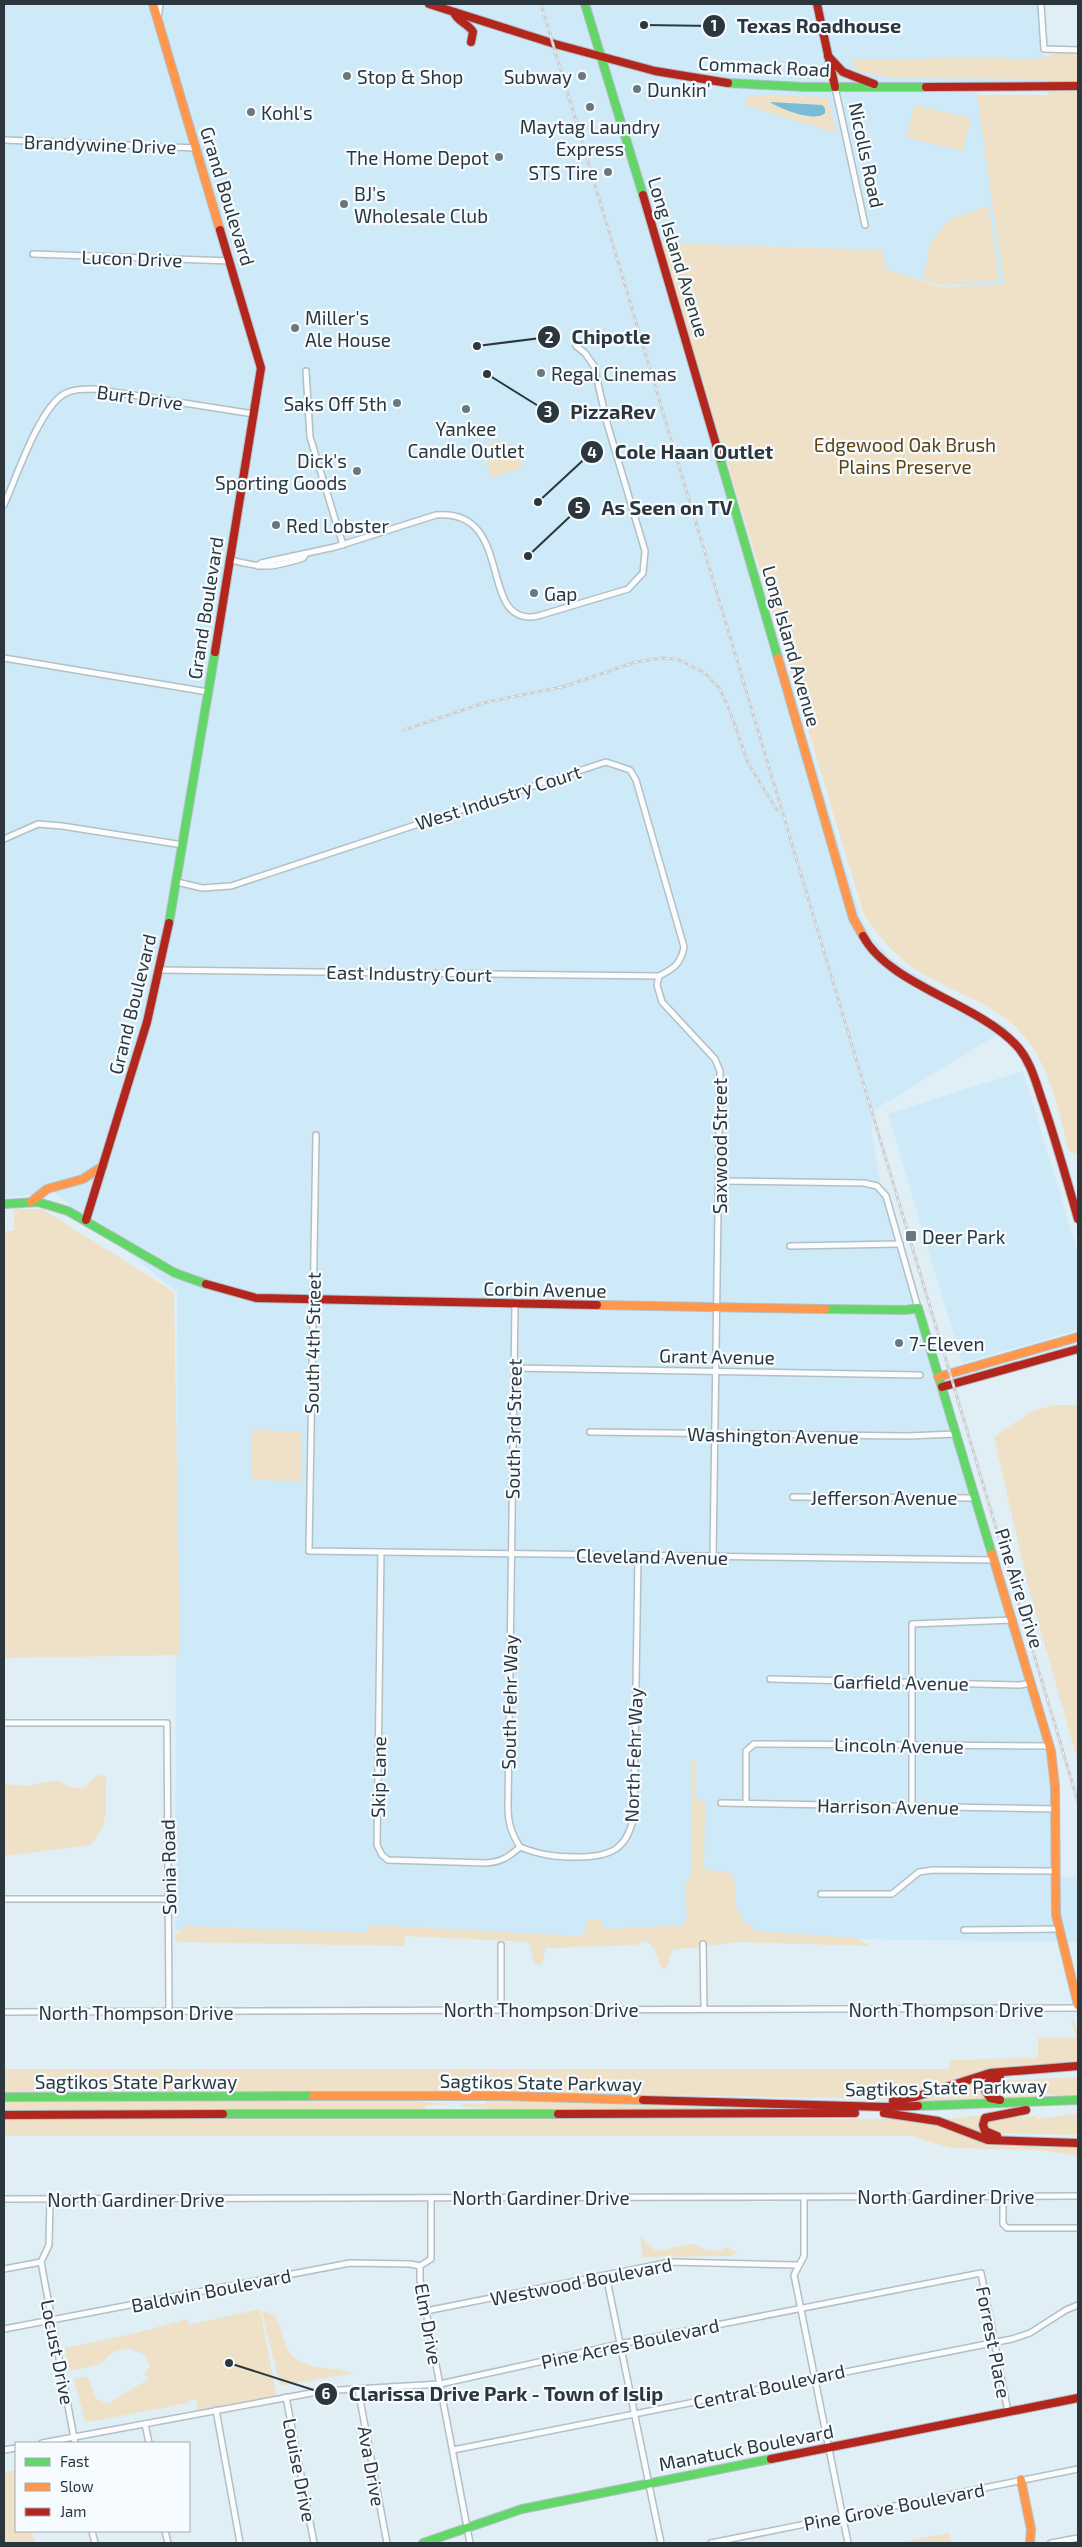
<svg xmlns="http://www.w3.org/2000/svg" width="1082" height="2547" font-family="'Exo 2',sans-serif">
<rect width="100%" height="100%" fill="#e0eef5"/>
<g fill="#ceeaf8">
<path d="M4 4H1041V52L1046 55V91H977L1005 284 941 286 885 269 882 250 662 243 860 916 873 939 893 960 961 1003 1008 1028 874 1110 871 1127 881 1189 884 1194 1060 1778 1059 1877H1078V1942L175 1930 177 1292 54 1192 4 1198Z"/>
<path d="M1023 1071 1078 1254V1330L962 1363 888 1114Z"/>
</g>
<g fill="#efe1c7" fill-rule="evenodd">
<path d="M1054 54H1078V1155L1069 1151C1059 1113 1052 1073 1028 1041 1003 1007 962 996 926 976 900 961 881 940 864 915L661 243 882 250 886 269 941 287 1004 284 977 95H1048L1049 79 892 78 857 71 851 60 1003 57C1021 63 1037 59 1054 54Z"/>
<path d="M749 95 828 97 836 133 745 105ZM770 103 822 105 824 115H810Z"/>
<path d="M914 105 971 118 963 151 907 138Z"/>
<path d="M989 206 999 280 943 285 923 280 930 243 950 219Z"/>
<path d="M502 440 517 448 522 468 491 478 481 446Z"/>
<path d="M14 1209H42L174 1292 180 1655 4 1658V1231H14Z"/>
<path d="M1054 1405H1078V1762L1028 1586 994 1437 1032 1411Z"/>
<path d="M251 1429 302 1432 301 1481 251 1480Z"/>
<path d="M691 1760H695V1797L705 1804 704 1869 731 1873 735 1883 736 1906 743 1920 757 1931 858 1938 870 1946 739 1942 672 1950 666 1969 661 1967 655 1950 646 1940 636 1945 546 1948 542 1965 534 1963 529 1942 406 1936 404 1946 177 1942 174 1936 185 1926 365 1933 371 1925 582 1936 588 1920H601L604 1929 682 1925 687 1919 685 1886 692 1871Z"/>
<path d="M98 1774 106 1777V1813L102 1829 91 1845 4 1856V1784L27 1786 56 1780 71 1788H85Z"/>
<path d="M1071 2019H1073L1078 2032V2060L1073 2064 1040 2067 891 2099 557 2093H4V2069H949L951 2060 1038 2058V2038L1076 2037Z"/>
<path d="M988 2076V2101L911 2103Z"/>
<path d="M1078 2077V2096L1038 2094 1037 2097 993 2098 989 2084 994 2081Z"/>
<path d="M489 2099 722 2108V2111L493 2109 463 2107 459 2103 485 2104Z"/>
<path d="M4 2100 417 2101 452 2105H425V2111H4Z"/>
<path d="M1078 2113V2135L990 2133 984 2124 991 2118 1036 2116 1037 2119Z"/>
<path d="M984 2115 982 2134 940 2120Z"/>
<path d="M381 2118 911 2119 940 2125 988 2146 1036 2147 1046 2144 1078 2146V2156L1038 2150 950 2148 912 2136H4V2120Z"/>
<path d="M640 2237 656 2251 693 2244 706 2250 718 2251 727 2247 738 2253 729 2256 643 2257Z"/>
<path d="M260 2309 277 2399 199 2414 196 2400 191 2398 188 2403 94 2421H85L74 2379 88 2376 96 2399 109 2404C122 2393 136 2388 150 2378L144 2374 150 2366 144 2354 127 2348 113 2352 102 2363 76 2370 68 2369 65 2348 136 2333 187 2319 188 2325Z"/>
<path d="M262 2311C288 2315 276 2342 295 2358 310 2370 334 2367 354 2373L280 2386Z"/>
<path d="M16 2470V2531H32L35 2543H4V2472Z"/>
<path d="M949 2533 951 2543H897Z"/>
</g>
<path fill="#7abbd7" d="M770 102 822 105 825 108V113C816 123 780 109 770 102Z"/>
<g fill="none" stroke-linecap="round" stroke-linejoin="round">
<defs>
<g id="street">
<path d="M1041 4 1044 49 1078 50"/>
<path d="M158 18 160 4"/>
<path d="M835 87 865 225"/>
<path d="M4 140 196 148"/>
<path d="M33 254 230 261"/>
<path d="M306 371 310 437 343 545"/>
<path d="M4 505C16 478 39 409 64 394 73 389 84 389 94 389L254 414"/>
<path d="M230 560C265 568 268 569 303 558L306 554"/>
<path d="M258 566 261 563 335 547 436 515C517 508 476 629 538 616L628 589 643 573 645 551 607 423 594 366 585 353 576 346"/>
<path d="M4 658 208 692"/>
<path d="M4 839 38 824 62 826 183 845"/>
<path d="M160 970 659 976C673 969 681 964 684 947L636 780 630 770 606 762 231 886 202 888 177 882"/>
<path d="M659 976 657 985 662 1002 715 1059 720 1071 713 1558"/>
<path d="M316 1135 309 1551 994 1560"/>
<path d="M719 1181 864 1183 877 1186 886 1196 918 1308"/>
<path d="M790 1246 900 1244"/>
<path d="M515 1305 508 1806C508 1822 511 1833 520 1847"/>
<path d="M514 1368 920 1375"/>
<path d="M590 1432 907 1436 956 1434"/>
<path d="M793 1497 975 1498"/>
<path d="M381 1552 377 1845 382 1855 388 1860 486 1863C501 1862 509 1857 520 1847"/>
<path d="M770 1679 1020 1685 1031 1683"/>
<path d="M4 1723H167L169 2011"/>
<path d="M721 1803 1056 1809"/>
<path d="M746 1803V1751L754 1744 1050 1746"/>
<path d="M912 1806V1624L1013 1620"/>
<path d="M520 1847C540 1855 555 1857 577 1857 610 1857 628 1850 634 1814L638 1556"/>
<path d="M821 1894H892L919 1872 933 1870 1055 1871"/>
<path d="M4 1899H168"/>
<path d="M964 1930 1058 1929"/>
<path d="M703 1944 704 2009"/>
<path d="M501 1945V2009"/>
<path d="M4 2012 1078 2008"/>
<path d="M1003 2196V2224L1007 2228H1078"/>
<path d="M804 2197V2256L794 2275 848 2543"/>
<path d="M431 2198V2259L420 2266V2280L470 2543"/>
<path d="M4 2199 1078 2196"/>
<path d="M41 2262 75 2443"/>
<path d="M4 2269 41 2262 49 2245 50 2198"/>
<path d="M606 2275 661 2543"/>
<path d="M426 2311 671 2262 797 2265"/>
<path d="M4 2329 350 2263 410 2264 420 2266"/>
<path d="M358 2389 387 2543"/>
<path d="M286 2397 314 2543"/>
<path d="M216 2410 240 2543"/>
<path d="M145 2424 149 2443"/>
<path d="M42 2443 322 2391 440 2384 620 2344 981 2273 1008 2412"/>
<path d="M4 2450 16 2448"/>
<path d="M453 2450 1012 2339 1030 2333 1066 2310 1078 2305"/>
<path d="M92 2531 95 2543"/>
<path d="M165 2531 168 2543"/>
<path d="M711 2543 1078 2469"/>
<path d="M1051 2543 1078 2538"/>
</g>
<g id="fast">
<path d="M585 4 643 195"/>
<path d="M728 83 805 87H926"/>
<path d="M720 458 778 658"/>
<path d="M169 923 215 652"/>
<path d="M4 1204 38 1202 68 1211 175 1273 206 1284"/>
<path d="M825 1309 906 1310 918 1308 992 1554"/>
<path d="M4 2097 313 2096"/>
<path d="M918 2106 1078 2100"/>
<path d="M223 2114H558"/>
<path d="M423 2543 522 2509 771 2459"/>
</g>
<g id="slow">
<path d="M153 4 220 230"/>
<path d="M778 658 853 918 863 936"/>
<path d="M31 1202 47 1189 83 1179 103 1166"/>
<path d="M597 1305 825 1309"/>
<path d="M938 1377 1078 1337"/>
<path d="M992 1554 1051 1751 1055 1787 1056 1915 1078 2005"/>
<path d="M313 2096H507L643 2100"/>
<path d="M1021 2480 1031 2529 1030 2543"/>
</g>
<g id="jam">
<path d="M429 4 555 44 655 71 728 83"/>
<path d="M817 4 835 87"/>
<path d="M454 12C457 22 468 23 473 32L471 42"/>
<path d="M828 56 843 72 874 84"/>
<path d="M926 87 1078 86"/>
<path d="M643 195 720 458"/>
<path d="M215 652 261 368 220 230"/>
<path d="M863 936C889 985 977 1003 1016 1045 1031 1061 1036 1083 1043 1103 1056 1141 1067 1180 1078 1219"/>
<path d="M86 1220 147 1022 169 923"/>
<path d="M206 1284 256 1298 597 1305"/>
<path d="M942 1387 1078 1349"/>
<path d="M1000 2078 989 2081 985 2090 990 2098 1000 2100"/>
<path d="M643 2100 886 2107 918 2106"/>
<path d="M893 2101 915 2097 990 2073 1078 2066"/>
<path d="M884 2113 938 2121 988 2140 1078 2143"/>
<path d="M558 2114 855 2113"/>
<path d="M4 2115 223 2114"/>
<path d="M997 2136 985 2131 983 2125 985 2118 1026 2110"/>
<path d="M771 2459 1078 2398"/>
</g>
</defs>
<use href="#street" stroke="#b3bfc5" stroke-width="8"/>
<use href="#fast" stroke="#b3bfc5" stroke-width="10"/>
<use href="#slow" stroke="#b3bfc5" stroke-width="10"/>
<use href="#jam" stroke="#b3bfc5" stroke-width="10"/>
<use href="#street" stroke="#fafcfe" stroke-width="5"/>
<use href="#fast" stroke="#63d668" stroke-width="8"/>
<use href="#slow" stroke="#ff974d" stroke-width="8"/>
<use href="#jam" stroke="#b3261e" stroke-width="8"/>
<defs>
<g id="rail">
<path d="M541 4 1078 1802"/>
<path d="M404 730 487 702 562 687 636 662 662 658 677 659 705 673 720 689 729 709 748 763 777 810"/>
</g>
</defs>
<use href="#rail" stroke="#ccd0d2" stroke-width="3"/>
<use href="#rail" stroke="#f5fbfe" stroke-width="1" stroke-dasharray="4" stroke-linecap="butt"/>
</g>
<g fill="#6a777d" stroke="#f5fbfe" stroke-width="2">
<circle cx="347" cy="76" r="5"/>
<circle cx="582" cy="76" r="5"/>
<circle cx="637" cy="89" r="5"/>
<circle cx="590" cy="107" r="5"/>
<circle cx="251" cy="112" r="5"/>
<circle cx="499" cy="157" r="5"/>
<circle cx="608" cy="172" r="5"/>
<circle cx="344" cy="204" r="5"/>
<circle cx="295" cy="328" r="5"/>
<circle cx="541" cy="373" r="5"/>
<circle cx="397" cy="403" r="5"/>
<circle cx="466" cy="409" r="5"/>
<circle cx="357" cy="471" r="5"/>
<circle cx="276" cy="525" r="5"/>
<circle cx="534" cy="593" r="5"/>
<rect x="905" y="1230" width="12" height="12" rx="2.5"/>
<circle cx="899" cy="1343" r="5"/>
</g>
<g text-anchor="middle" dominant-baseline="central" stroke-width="4.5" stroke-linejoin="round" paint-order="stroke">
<g font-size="19" fill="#2b373d" stroke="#f5fbfe">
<text transform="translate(764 66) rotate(3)">Commack Road</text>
<text transform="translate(100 144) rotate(2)">Brandywine Drive</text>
<text transform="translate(867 155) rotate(78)">Nicolls Road</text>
<text transform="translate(228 196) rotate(73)">Grand Boulevard</text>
<text transform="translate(679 257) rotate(73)">Long Island Avenue</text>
<text transform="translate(132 258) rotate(2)">Lucon Drive</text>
<text transform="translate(140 397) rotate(8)">Burt Drive</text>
<text transform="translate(205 608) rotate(-81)">Grand Boulevard</text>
<text transform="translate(792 646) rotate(74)">Long Island Avenue</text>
<text transform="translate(498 797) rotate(-18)">West Industry Court</text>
<text transform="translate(409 973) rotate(1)">East Industry Court</text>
<text transform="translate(132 1004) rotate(-76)">Grand Boulevard</text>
<text transform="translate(719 1146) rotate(-90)">Saxwood Street</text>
<text transform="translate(545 1289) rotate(1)">Corbin Avenue</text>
<text transform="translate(312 1343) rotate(-89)">South 4th Street</text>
<text transform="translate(717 1356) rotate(1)">Grant Avenue</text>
<text transform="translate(513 1429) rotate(-89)">South 3rd Street</text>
<text transform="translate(773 1435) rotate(1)">Washington Avenue</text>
<text x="884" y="1497">Jefferson Avenue</text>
<text transform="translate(652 1556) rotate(1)">Cleveland Avenue</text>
<text transform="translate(1020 1588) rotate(73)">Pine Aire Drive</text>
<text transform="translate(901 1682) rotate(1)">Garfield Avenue</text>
<text transform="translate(509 1702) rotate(-89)">South Fehr Way</text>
<text transform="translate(899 1745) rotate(1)">Lincoln Avenue</text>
<text transform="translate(633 1755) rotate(-88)">North Fehr Way</text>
<text transform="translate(378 1777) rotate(-89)">Skip Lane</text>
<text transform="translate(888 1806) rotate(1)">Harrison Avenue</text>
<text transform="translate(168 1867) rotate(-91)">Sonia Road</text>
<text x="541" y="2009">North Thompson Drive</text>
<text x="946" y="2009">North Thompson Drive</text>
<text x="136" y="2012">North Thompson Drive</text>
<text x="136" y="2081">Sagtikos State Parkway</text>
<text transform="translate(541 2082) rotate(1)">Sagtikos State Parkway</text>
<text transform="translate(946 2087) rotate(-1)">Sagtikos State Parkway</text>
<text x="946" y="2196">North Gardiner Drive</text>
<text x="541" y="2197">North Gardiner Drive</text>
<text x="136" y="2199">North Gardiner Drive</text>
<text transform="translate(581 2281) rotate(-11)">Westwood Boulevard</text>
<text transform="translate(211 2290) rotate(-11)">Baldwin Boulevard</text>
<text transform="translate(429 2324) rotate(80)">Elm Drive</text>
<text transform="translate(994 2342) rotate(79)">Forrest Place</text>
<text transform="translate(630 2343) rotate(-12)">Pine Acres Boulevard</text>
<text transform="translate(58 2352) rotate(79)">Locust Drive</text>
<text transform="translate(769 2386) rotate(-12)">Central Boulevard</text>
<text transform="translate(746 2447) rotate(-11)">Manatuck Boulevard</text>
<text transform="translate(372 2466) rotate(80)">Ava Drive</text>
<text transform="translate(300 2470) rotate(79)">Louise Drive</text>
<text transform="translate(894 2506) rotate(-11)">Pine Grove Boulevard</text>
</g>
<g font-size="19" fill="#2b373d" stroke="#f5fbfe" text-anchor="start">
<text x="357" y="76">Stop &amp; Shop</text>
<text x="572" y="76" text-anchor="end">Subway</text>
<text x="647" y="89">Dunkin'</text>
<text x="261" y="112">Kohl's</text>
<text x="590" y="126" text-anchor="middle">Maytag Laundry<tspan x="590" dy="22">Express</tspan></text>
<text x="489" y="157" text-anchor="end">The Home Depot</text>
<text x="598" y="172" text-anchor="end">STS Tire</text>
<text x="354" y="193">BJ's<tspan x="354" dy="22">Wholesale Club</tspan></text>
<text x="305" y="317">Miller's<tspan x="305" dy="22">Ale House</tspan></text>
<text x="551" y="373">Regal Cinemas</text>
<text x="387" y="403" text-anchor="end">Saks Off 5th</text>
<text x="466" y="428" text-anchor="middle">Yankee<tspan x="466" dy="22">Candle Outlet</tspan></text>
<text x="347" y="460" text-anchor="end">Dick's<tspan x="347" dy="22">Sporting Goods</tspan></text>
<text x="286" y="525">Red Lobster</text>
<text x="544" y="593">Gap</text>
<text x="922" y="1236">Deer Park</text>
<text x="909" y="1343">7-Eleven</text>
</g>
<g font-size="19" fill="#5f420c" stroke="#f5fbfe">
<text x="905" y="444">Edgewood Oak Brush<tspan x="905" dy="22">Plains Preserve</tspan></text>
</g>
</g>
<path fill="none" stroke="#2b373d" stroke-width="2" d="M644 25L714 26M477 346L549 337M487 374L548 412M538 502L592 452M528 556L579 508M229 2363L326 2394"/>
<g fill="#2b373d" stroke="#f5fbfe" stroke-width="2">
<circle cx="644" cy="25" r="5"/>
<circle cx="477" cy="346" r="5"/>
<circle cx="487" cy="374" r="5"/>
<circle cx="538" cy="502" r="5"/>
<circle cx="528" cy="556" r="5"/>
<circle cx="229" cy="2363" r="5"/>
<circle cx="714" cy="26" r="12"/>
<circle cx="549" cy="337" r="12"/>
<circle cx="548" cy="412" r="12"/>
<circle cx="592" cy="452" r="12"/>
<circle cx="579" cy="508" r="12"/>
<circle cx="326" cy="2394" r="12"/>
</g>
<g font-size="15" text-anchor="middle" font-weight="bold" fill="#fff">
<text x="714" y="31">1</text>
<text x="549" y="343">2</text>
<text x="548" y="417">3</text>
<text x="592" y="458">4</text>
<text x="579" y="513">5</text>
<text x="326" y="2399">6</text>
</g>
<g font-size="20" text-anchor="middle" font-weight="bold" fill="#2b373d" stroke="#f5fbfe" stroke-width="4.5" stroke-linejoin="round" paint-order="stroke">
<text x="819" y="33">Texas Roadhouse</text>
<text x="611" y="344">Chipotle</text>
<text x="613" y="419">PizzaRev</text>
<text x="694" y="459">Cole Haan Outlet</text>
<text x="667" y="515">As Seen on TV</text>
<text x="506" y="2401">Clarissa Drive Park - Town of Islip</text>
</g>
<rect width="1082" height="2547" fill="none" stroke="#2b373d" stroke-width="10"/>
<rect x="15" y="2442" width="175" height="90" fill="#f5fbfe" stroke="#a4adb1"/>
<rect x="25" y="2458" width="25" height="8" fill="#63d668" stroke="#a4adb1"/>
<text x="60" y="2467" font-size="15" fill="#2b373d">Fast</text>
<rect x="25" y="2483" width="25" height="8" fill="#ff974d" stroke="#a4adb1"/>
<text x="60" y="2492" font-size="15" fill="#2b373d">Slow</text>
<rect x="25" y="2508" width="25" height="8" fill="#b3261e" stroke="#a4adb1"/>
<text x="60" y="2517" font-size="15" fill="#2b373d">Jam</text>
</svg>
